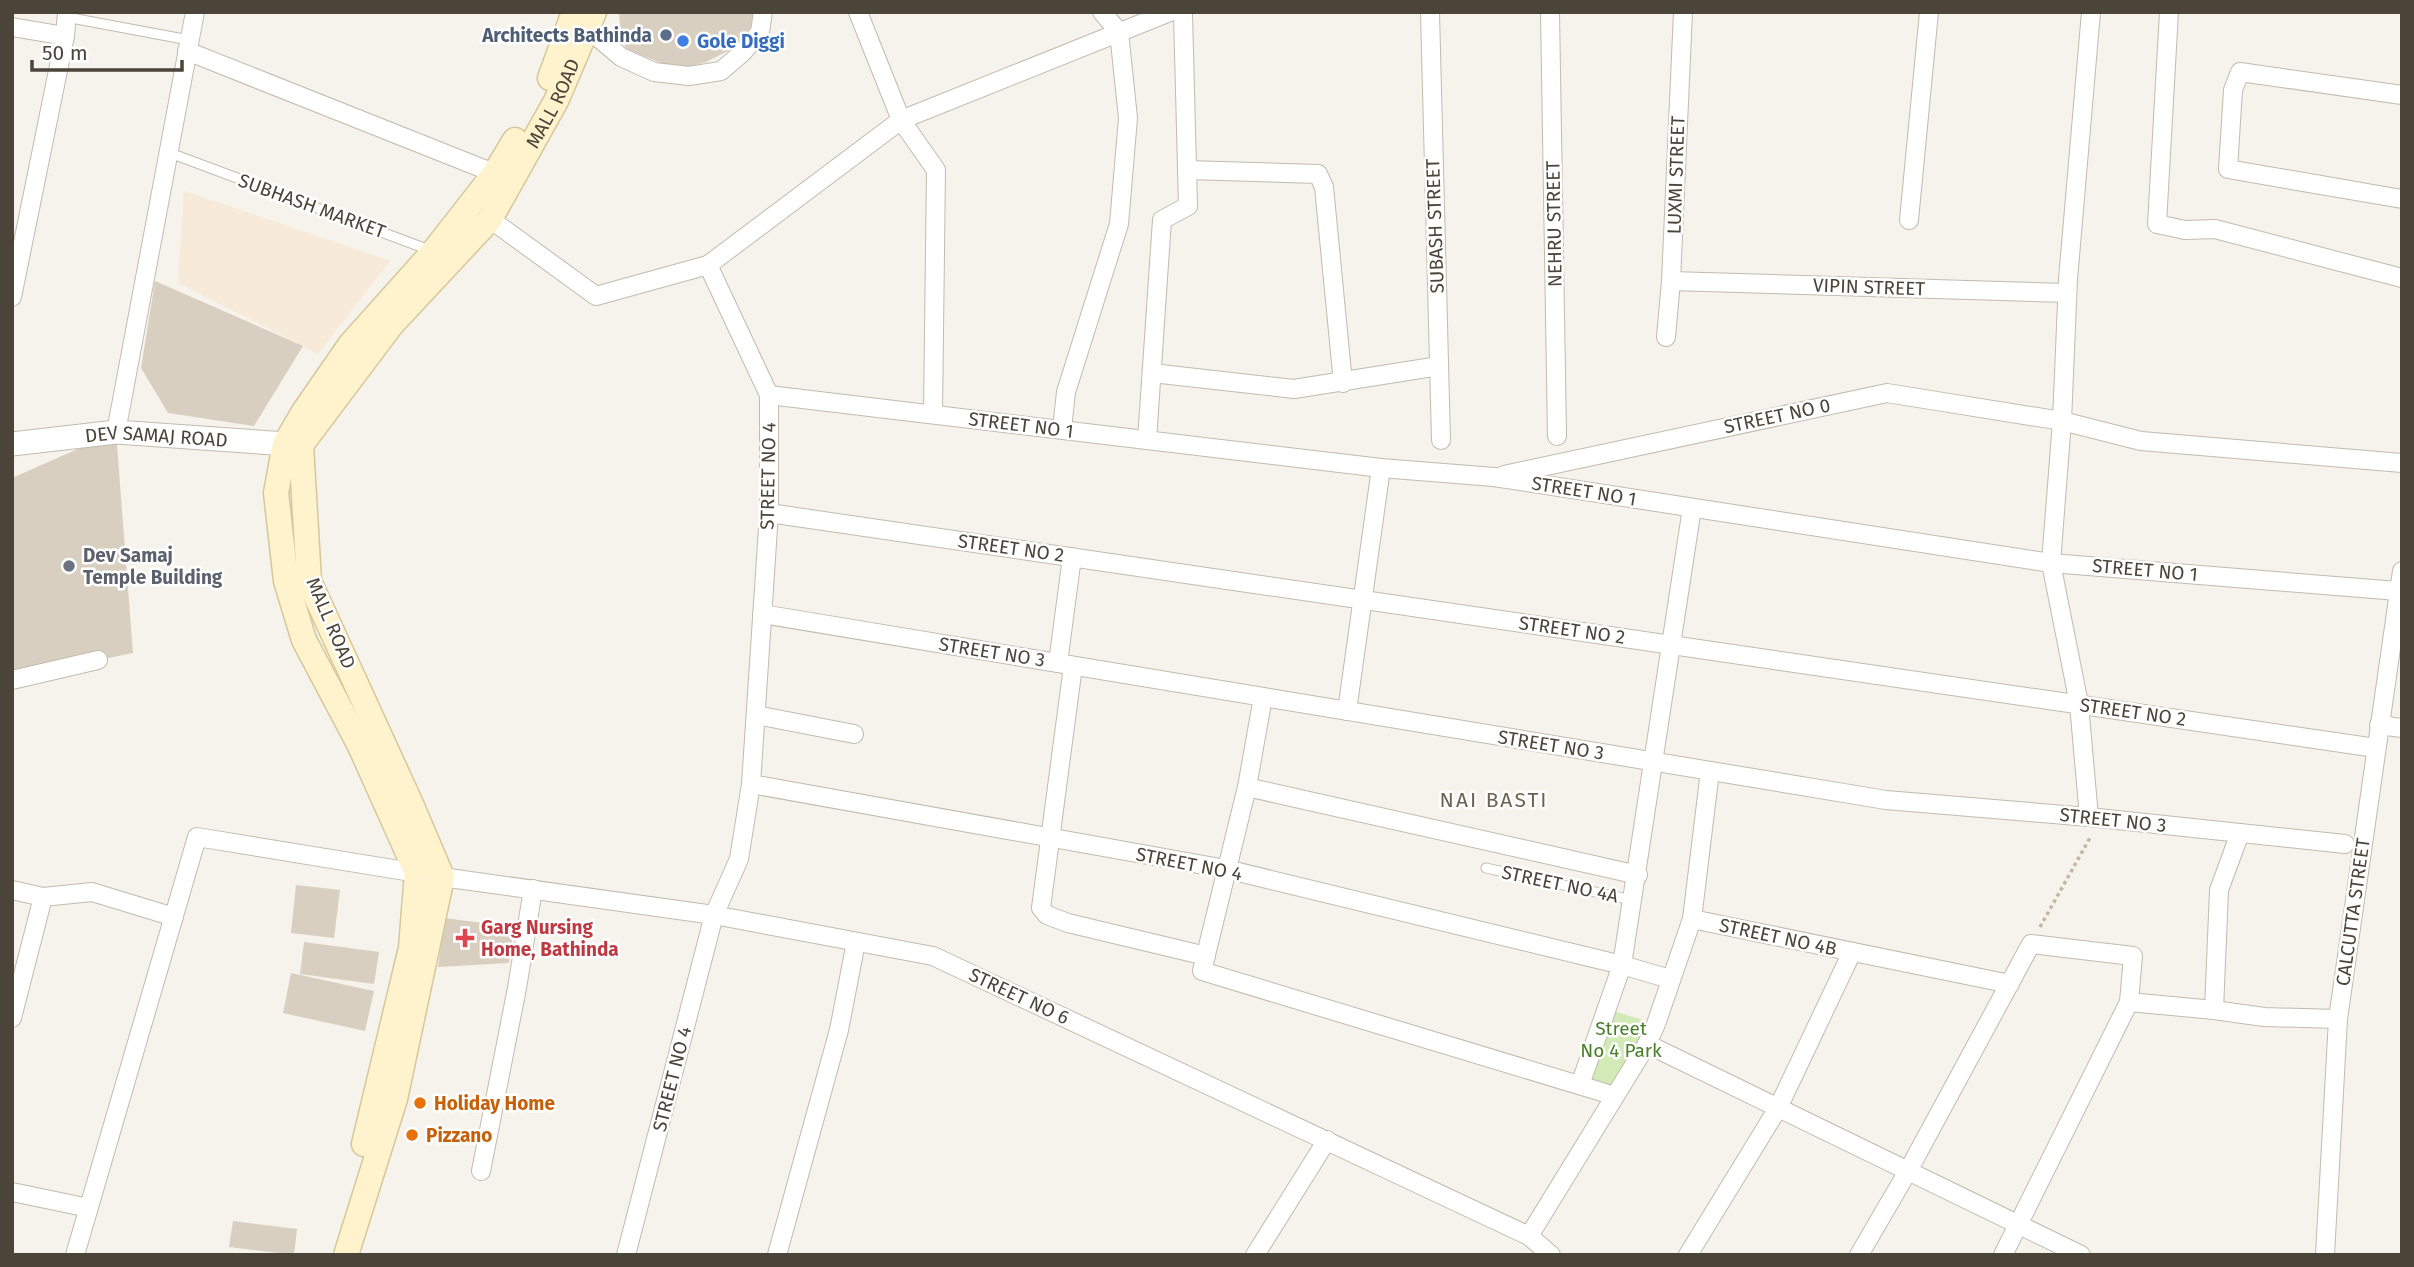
<svg xmlns="http://www.w3.org/2000/svg" width="2414" height="1267" font-family="'Fira Sans',sans-serif">
<rect width="100%" height="100%" fill="#f6f3ec"/>
<path fill="#f7ead8" d="M184 191 341 244 390 261 318 354 178 283Z"/>
<path fill="#d2eab5" d="M1607 1009 1656 1024 1615 1096 1580 1085Z"/>
<g fill="#d8cfc1">
<path d="M619 12H755L749 31 740 45 706 62 688 67H672L627 50 621 37Z"/>
<path d="M155 281 303 346 254 426 168 413 141 368Z"/>
<path d="M116 432 133 653 12 678V478Z"/>
<path d="M296 885 340 890 334 938 291 933Z"/>
<path d="M444 918 514 927 509 963 438 967Z"/>
<path d="M304 942 379 952 374 984 300 974Z"/>
<path d="M291 973 374 991 365 1031 283 1013Z"/>
<path d="M233 1221 297 1229 294 1255 229 1247Z"/>
</g>
<g fill="none" stroke-linecap="round" stroke-linejoin="round">
<defs>
<g id="service">
<path d="M66 17 189 40"/>
<path d="M170 153 432 251"/>
<path d="M1486 868 1632 900"/>
</g>
<g id="minor">
<path d="M1430 12 1441 440"/>
<path d="M1550 12 1557 436"/>
<path d="M2169 12 2157 224 2185 230 2215 229 2402 278"/>
<path d="M12 27 65 36"/>
<path d="M588 29 621 57 654 72 689 76 721 71 742 53 760 32 763 12"/>
<path d="M187 51 504 177"/>
<path d="M2402 95 2240 72 2233 90 2228 169 2402 199"/>
<path d="M1187 170 1318 174 1324 187 1343 383"/>
<path d="M490 219 596 296 708 265 901 120 858 12"/>
<path d="M1909 220 1929 12"/>
<path d="M1671 281 2067 293"/>
<path d="M12 297 65 36 67 12"/>
<path d="M1666 337 1671 281 1683 12"/>
<path d="M1152 373 1294 389 1439 366"/>
<path d="M769 395 1381 468 1494 477 2051 563 2398 591"/>
<path d="M933 414 936 170 901 120 1170 12"/>
<path d="M1062 429 1066 392 1119 224 1128 118 1119 32 1102 12"/>
<path d="M116 432 195 12"/>
<path d="M1147 440 1162 220 1188 206 1183 14 1178 12"/>
<path d="M1504 475 1887 393 2062 421 2141 441 2402 463"/>
<path d="M769 513 2376 748"/>
<path d="M762 614 1886 800 2089 817 2345 844"/>
<path d="M1058 663 1072 557"/>
<path d="M1073 666 1041 908 1047 915 1068 923 1206 956"/>
<path d="M12 680 98 660"/>
<path d="M1263 697 1247 787 1202 971 1615 1096"/>
<path d="M1347 711 1381 468"/>
<path d="M756 715 854 734"/>
<path d="M2379 725 2402 728"/>
<path d="M1710 771 1692 919 2010 984"/>
<path d="M751 784 1226 869 1622 965 1670 979"/>
<path d="M1247 787 1638 875"/>
<path d="M2089 817 2079 704 2051 563 2062 421 2068 279 2091 12"/>
<path d="M12 890 43 897 92 892 174 917"/>
<path d="M2129 1002 2214 1010 2264 1017 2338 1019"/>
<path d="M2214 1010 2219 890 2240 833"/>
<path d="M12 1018 43 897"/>
<path d="M1647 1044 1656 1024 1692 919"/>
<path d="M1580 1085 1622 965 1692 508"/>
<path d="M481 1171 517 988 533 889"/>
<path d="M12 1192 89 1208"/>
<path d="M1529 1236 1647 1044 2081 1255"/>
<path d="M75 1255 197 837 442 877 714 915 933 956 1529 1236 1551 1255"/>
<path d="M626 1255 714 915 739 859 751 784 769 513V395L708 265"/>
<path d="M777 1255 839 1030 856 942"/>
<path d="M1255 1255 1327 1140"/>
<path d="M1688 1255 1778 1108 1852 952"/>
<path d="M1859 1255 1908 1171 2031 944 2133 956 2129 1002 2003 1255"/>
<path d="M2325 1255 2338 1019 2402 571"/>
</g>
<g id="tertiary">
<path id="s1" d="M12 444 116 432 301 445"/>
</g>
<g id="secondary">
<path d="M550 78 574 12"/>
<path d="M364 1144 411 948 417 873 360 746 304 640 286 581 276 493 285 444 303 413 350 345 434 251 495 173 515 140"/>
<path id="s2" d="M346 1255 395 1099 442 877 411 804 309 581 301 445 392 324 490 219 556 101 594 12"/>
</g>
</defs>
<use href="#service" stroke="#c2bbae" stroke-width="11"/>
<use href="#minor" stroke="#c2bbae" stroke-width="20"/>
<use href="#tertiary" stroke="#c2bbae" stroke-width="25"/>
<use href="#secondary" stroke="#d6c79b" stroke-width="27"/>
<path stroke="#c4b79f" stroke-width="3.5" stroke-dasharray="3.5 3.5" stroke-linecap="butt" d="M2040 927 2091 836"/>
<use href="#service" stroke="#fff" stroke-width="9"/>
<use href="#minor" stroke="#fff" stroke-width="18"/>
<use href="#tertiary" stroke="#fff" stroke-width="23"/>
<use href="#secondary" stroke="#fff3cd" stroke-width="24"/>
</g>
<circle fill="#5c6f8a" stroke="#fff" stroke-width="2.5" cx="666" cy="35" r="7"/>
<circle fill="#3f7fe0" stroke="#fff" stroke-width="2.5" cx="683" cy="41" r="7"/>
<circle fill="#6b7280" stroke="#fff" stroke-width="2.5" cx="69" cy="566" r="7"/>
<path fill="#e0444e" stroke="#fff" stroke-width="2.5" d="M461.5 927.5h7v7h7v7h-7v7h-7v-7h-7v-7h7z"/>
<g fill="#e8710a" stroke="#fff" stroke-width="2.5">
<circle cx="420" cy="1103" r="7"/>
<circle cx="412" cy="1135" r="7"/>
</g>
<g text-anchor="middle" dominant-baseline="central" stroke-width="5" stroke-linejoin="round" paint-order="stroke">
<g font-size="19" font-weight="bold" fill="#4e5e75" stroke="#fff" text-anchor="end">
<text x="652" y="35">Architects Bathinda</text>
</g>
<g font-size="19" font-weight="bold" fill="#366cbe" stroke="#fff" text-anchor="start">
<text x="697" y="41">Gole Diggi</text>
</g>
<g font-size="19" fill="#4b4439" stroke="#fff">
<text stroke="none"><textPath href="#s2" startOffset="1278">MALL ROAD</textPath></text>
<text transform="translate(1676 175) rotate(-88)">LUXMI STREET</text>
<text transform="translate(312 206) rotate(20)">SUBHASH MARKET</text>
<text transform="translate(1554 224) rotate(-91)">NEHRU STREET</text>
<text transform="translate(1435 226) rotate(-92)">SUBASH STREET</text>
<text transform="translate(1869 287) rotate(2)">VIPIN STREET</text>
<text transform="translate(1777 416) rotate(-12)">STREET NO 0</text>
<text transform="translate(1021 425) rotate(7)">STREET NO 1</text>
<text stroke="none"><textPath href="#s1" startOffset="145">DEV SAMAJ ROAD</textPath></text>
<text transform="translate(768 476) rotate(-89)">STREET NO 4</text>
<text transform="translate(1584 491) rotate(9)">STREET NO 1</text>
<text transform="translate(1011 548) rotate(8)">STREET NO 2</text>
<text transform="translate(2145 570) rotate(5)">STREET NO 1</text>
<text transform="translate(331 623) rotate(67)">MALL ROAD</text>
<text transform="translate(1572 630) rotate(8)">STREET NO 2</text>
<text transform="translate(992 652) rotate(9)">STREET NO 3</text>
<text transform="translate(2133 712) rotate(8)">STREET NO 2</text>
<text transform="translate(1551 745) rotate(9)">STREET NO 3</text>
<text transform="translate(2113 820) rotate(6)">STREET NO 3</text>
<text transform="translate(1189 864) rotate(11)">STREET NO 4</text>
<text transform="translate(1560 884) rotate(12)">STREET NO 4A</text>
<text transform="translate(2353 912) rotate(-82)">CALCUTTA STREET</text>
<text transform="translate(1778 937) rotate(12)">STREET NO 4B</text>
<text transform="translate(1019 996) rotate(25)">STREET NO 6</text>
<text transform="translate(672 1079) rotate(-76)">STREET NO 4</text>
</g>
<g font-size="19" font-weight="bold" fill="#5b616d" stroke="#fff" text-anchor="start">
<text x="83" y="555">Dev Samaj<tspan x="83" dy="22">Temple Building</tspan></text>
</g>
<g font-size="19" font-weight="bold" fill="#be3a42" stroke="#fff" text-anchor="start">
<text x="481" y="927">Garg Nursing<tspan x="481" dy="22">Home, Bathinda</tspan></text>
</g>
<g font-size="19" fill="#4a7f2a" stroke="#fff">
<text x="1621" y="1028">Street<tspan x="1621" dy="22">No 4 Park</tspan></text>
</g>
<g font-size="19" font-weight="bold" fill="#c56008" stroke="#fff" text-anchor="start">
<text x="434" y="1103">Holiday Home</text>
<text x="426" y="1135">Pizzano</text>
</g>
<g font-size="21" letter-spacing="2" fill="#6e6250" stroke="#fff">
<text x="1494" y="800">NAI BASTI</text>
</g>
</g>
<rect width="2414" height="1267" fill="none" stroke="#4b4439" stroke-width="28"/>
<path d="M32 60v10h150v-10" fill="none" stroke="#4b4439" stroke-width="3.5"/>
<text x="42" y="60" font-size="21" fill="#4b4439" stroke="#ffffff" stroke-width="5" paint-order="stroke">50 m</text>
</svg>
